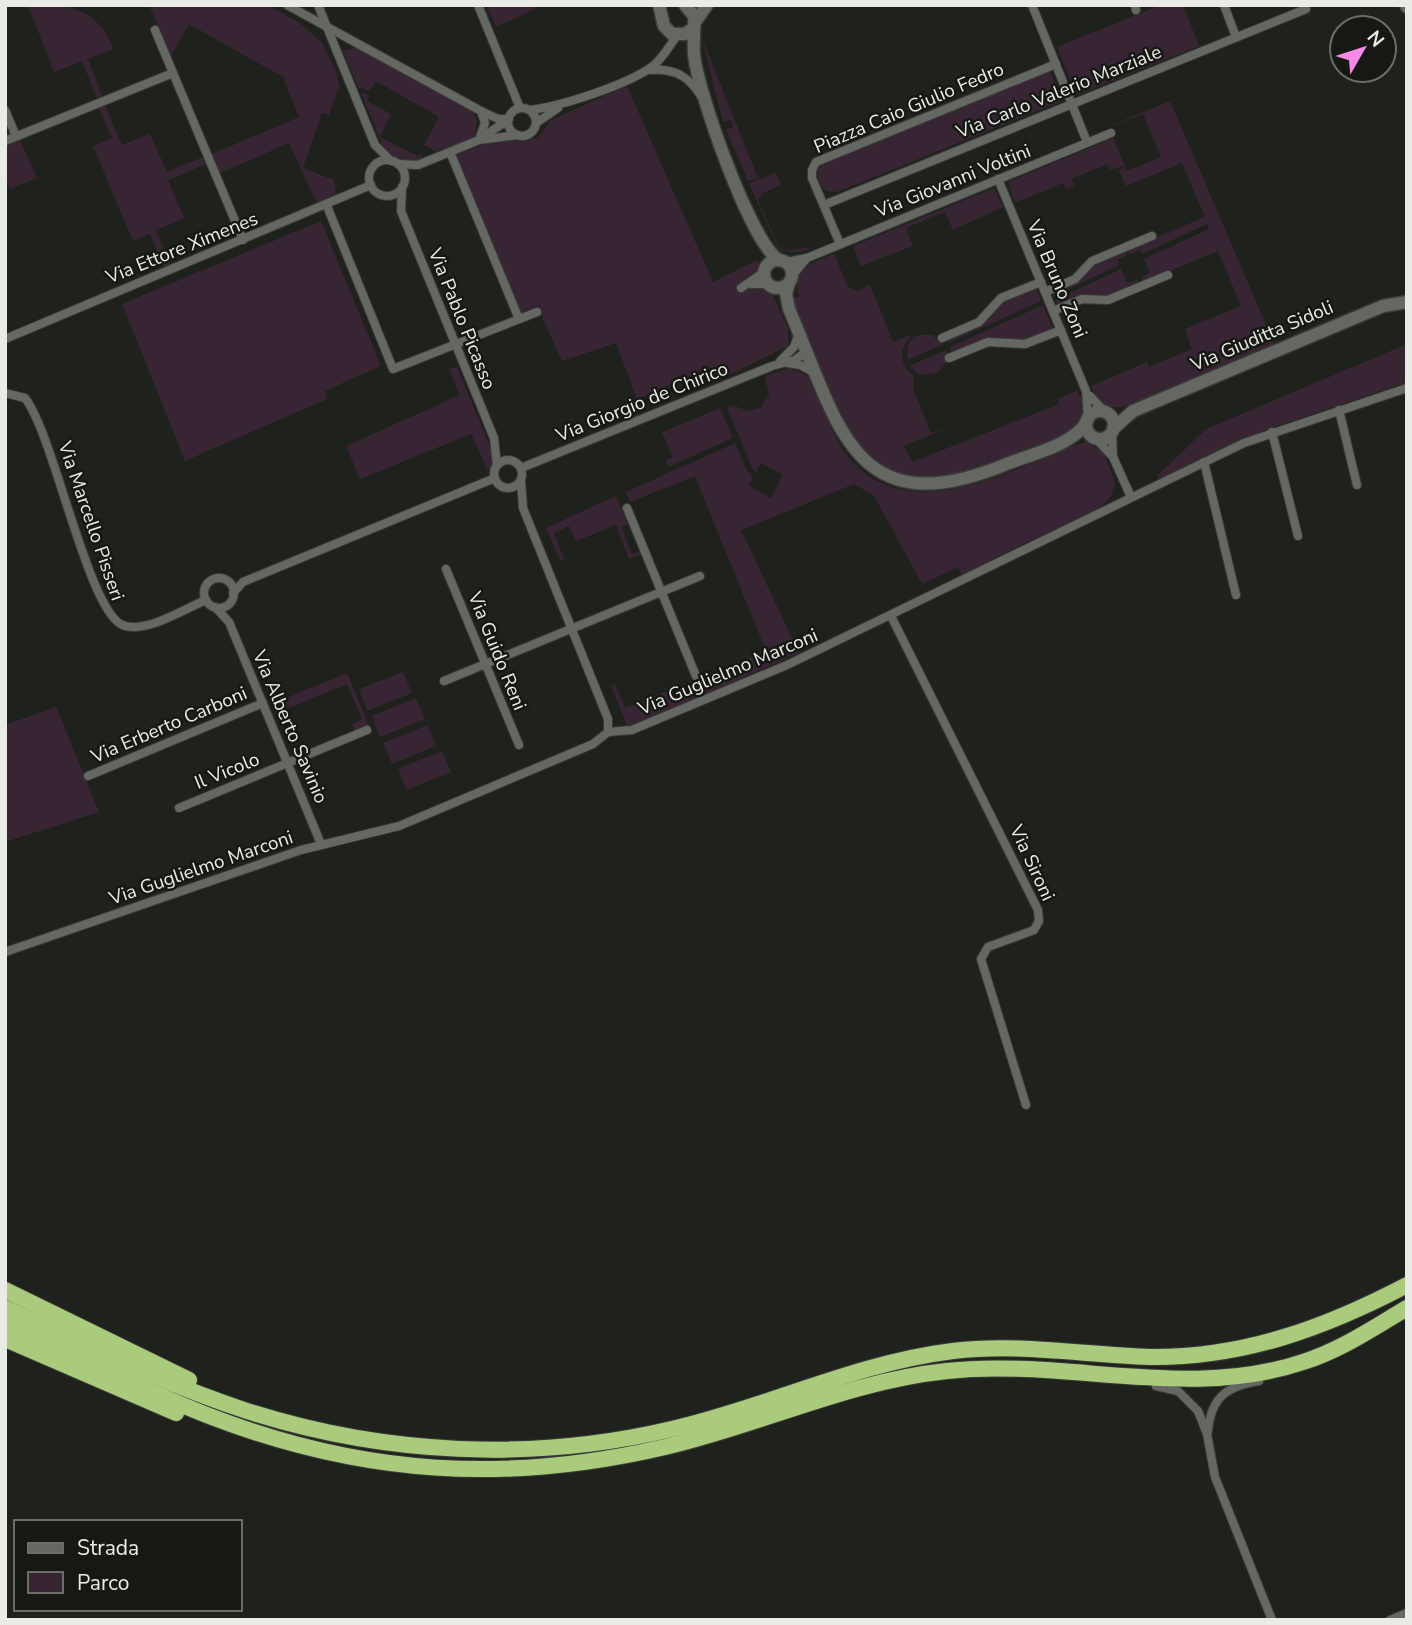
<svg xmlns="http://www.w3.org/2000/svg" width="1412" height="1625" font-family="'Nunito Sans',sans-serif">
<rect width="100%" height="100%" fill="#1f221c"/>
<g fill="#372534">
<path d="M28 5C70 5 96 7 114 49L88 59 102 96 97 98 82 61 54 72Z"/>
<path d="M149 5H269L301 24 322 43 337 74 339 87 329 115 322 113 303 168 334 180 336 196 317 204 289 143 220 173 212 154 299 117 283 77 189 24 171 56Z"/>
<path d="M490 5H533L535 9 496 27 487 7Z"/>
<path d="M1161 5H1183L1199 46 1077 95 1057 47Z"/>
<path d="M701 36 758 178 748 181 726 130 733 127 731 120 723 122Z"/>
<path d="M357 47 472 110 477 121 475 138 436 151 424 145 439 117 376 81 369 91 358 87 343 51Z"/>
<path d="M1050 71 1062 101 837 192 826 191 819 182 817 170 825 162Z"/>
<path d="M627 86 713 282 757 260 788 329V346L711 384 706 370 637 399 616 343 562 361 537 306 520 313 456 155 485 144 537 138 551 120Z"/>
<path d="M362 92 369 96 367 101 391 114 380 137 419 157 421 153 422 159 409 163 387 156 361 93Z"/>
<path d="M1170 101 1275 346 1134 406C1112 406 1102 414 1091 386L1147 362 1149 367 1192 349 1185 329 1241 306 1218 251 1143 282 1141 277 1150 273 1144 259 1209 229 1207 224 1142 254 1140 250 1130 254 1128 249 1205 217 1182 163 1126 186 1119 170 1125 167 1127 171 1161 157 1143 114 1097 131Z"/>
<path d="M105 106 122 145 150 134 167 172 203 157 206 164 168 180 184 218 156 230 170 265 164 268 150 234 133 241 93 146 112 138 99 108Z"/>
<path d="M1113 138 1125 166 1110 170 1107 164 1072 179 1074 186 1066 189 1063 183 1015 203 1008 182Z"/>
<path d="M20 140 37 178 10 189 5 174V146Z"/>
<path d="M776 173 781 185 763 193 758 200 779 247 787 251 809 247 810 249C801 253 787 254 778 248L749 183Z"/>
<path d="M994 188 1003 207 953 230 945 212 906 228 913 246 861 266 853 246Z"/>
<path d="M321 221 381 366 325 391 327 399 185 461 122 304Z"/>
<path d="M1125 251 1127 256 1117 260 1119 265 1054 296 1052 292 1094 264Z"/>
<path d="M834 254 848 287 856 291 870 285 893 342 913 334C899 347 898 364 914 376L913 389 931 433 946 429 904 446 912 462 1059 404 1057 399 1077 391 1085 403V417L1073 431 997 464 953 477H909L874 464 850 438 790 300 799 296C790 269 813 262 834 254Z"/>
<path d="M1121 269 1127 283 1138 279 1140 283 1107 297 1057 305 1055 300Z"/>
<path d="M1036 287 1041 301 948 343 946 340 982 325 1004 300Z"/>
<path d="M1043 305 1053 329 1024 341 986 338 951 353 950 347Z"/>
<path d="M918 335H932L944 344 907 360 908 344Z"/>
<path d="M1407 344V382L1263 431 1159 481 1157 476 1206 429Z"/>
<path d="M947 350 946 363 937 373 920 375 909 366Z"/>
<path d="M457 367 495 459 488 471 471 434 360 479 346 446 460 395 449 369Z"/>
<path d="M789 368 808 376C824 401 829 433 848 457 907 528 1006 473 1072 446L1087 442 1104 453 1115 483 1111 496 1100 508 996 557 963 577 958 567 922 584 874 496 854 484 741 530 799 653 642 723 627 726 611 685 615 684 625 708 766 651 695 476 630 502 626 492 735 443 747 471 753 477 749 486 771 498 783 475 761 463 756 472 752 468 727 407 732 405 748 411 760 408 769 395 765 376Z"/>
<path d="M720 408 733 438 668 467 666 460 673 457 662 432Z"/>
<path d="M616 496 628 524 621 527 632 554 639 552 640 555 629 559 616 525 576 541 569 526 554 533 564 559 560 561 546 528Z"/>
<path d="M403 672 412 693 367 711 359 689Z"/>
<path d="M347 673 369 726 355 732 352 724 362 719 347 684 276 713 272 704Z"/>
<path d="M416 698 425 719 380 737 372 716Z"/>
<path d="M56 707 99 812 5 842V725Z"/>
<path d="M428 725 436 746 392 764 383 743Z"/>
<path d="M442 751 451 772 406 790 398 769Z"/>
</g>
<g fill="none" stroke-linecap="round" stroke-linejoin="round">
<defs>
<g id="street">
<path d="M287 5 481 111 498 119H509"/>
<path d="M318 5 375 145 391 161"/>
<path d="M478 5 520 108"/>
<path d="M1032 5 1087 142"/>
<path d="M1135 5 1136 10"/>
<path d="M1224 5 1236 37"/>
<path d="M155 30 243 240"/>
<path d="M648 70C673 68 687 74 701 96"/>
<circle cx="522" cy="122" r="14"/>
<path d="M5 110 16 136"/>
<path d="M530 110C562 106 627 85 653 66 663 58 669 46 677 36"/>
<path d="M536 123 558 108"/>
<path d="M480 137 485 123 481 111"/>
<path d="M481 138 508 120"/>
<path d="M5 141 173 73"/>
<path d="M450 152 519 319"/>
<circle cx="387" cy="178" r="18"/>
<path d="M398 164 418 165 479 140 518 135"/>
<path d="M998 179 1086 391 1088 418"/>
<path d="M402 187 401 211 494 438 497 465"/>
<path d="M824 205 1306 9 1304 5"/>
<path d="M327 206 393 369 537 312"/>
<path d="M840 244 812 178V170L816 162 1056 64"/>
<path d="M786 262 807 258 1111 133"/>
<path d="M792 276 807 258"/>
<path d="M751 284H769"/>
<path d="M741 288 764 272"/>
<path d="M1045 292 1075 279 1092 261 1152 236"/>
<path d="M1053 311 1082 299 1108 300 1168 275"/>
<path d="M942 338 979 322 1001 298 1041 282"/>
<path d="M5 339 371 185"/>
<path d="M949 358 988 342 1025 344 1061 330"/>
<path d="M780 361 794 347 799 333"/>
<path d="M788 363 800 365 815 373"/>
<path d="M5 393 25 398C55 436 89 618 125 626 149 632 184 609 206 600"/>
<path d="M1090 396 1105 412"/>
<path d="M1339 410 1357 485"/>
<path d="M1112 431 1113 457"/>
<path d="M1272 432 1298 536"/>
<path d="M1095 438 1113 457 1131 497"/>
<circle cx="508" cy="474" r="14"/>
<path d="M1204 462 1236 595"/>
<path d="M521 468 772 366 795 360 807 351"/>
<path d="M521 481 523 508 608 719V732"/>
<path d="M627 508 696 676"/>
<path d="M446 569 519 745"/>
<circle cx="219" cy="593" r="15"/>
<path d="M233 593 243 582 495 478"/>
<path d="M215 607 229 622 321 844"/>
<path d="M891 616 1038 910 1039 921 1034 930 988 947 981 959 1026 1105"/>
<path d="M444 681 700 576"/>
<path d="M88 776 263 703"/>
<path d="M179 808 367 730"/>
<path d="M5 952 301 850 399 826 593 744 608 732 632 730 787 665 1244 443 1407 388"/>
<path d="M1156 1386 1178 1391 1198 1411 1207 1434 1215 1477 1272 1620"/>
<path d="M1208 1431C1211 1397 1227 1386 1259 1381"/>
<path d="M1390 1620 1407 1613"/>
</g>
<g id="secondary">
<path d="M659 5 664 26 672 34H685L693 28"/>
<path d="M685 5 694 16C695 29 693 41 694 54 697 90 751 244 779 260"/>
<path d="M1406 5 1407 7"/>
<path d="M695 22 707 5"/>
<circle cx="778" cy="274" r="14"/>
<path d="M789 283 786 294 789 309C839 425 853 529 1009 463 1033 454 1075 444 1087 421"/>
<circle cx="1100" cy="425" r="14"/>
<path d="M1113 429 1133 411 1383 306 1407 302"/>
</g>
<g id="highway">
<path d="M5 1290 189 1380"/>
<path d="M5 1308C85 1345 164 1384 247 1411 384 1455 532 1462 672 1429 768 1407 855 1363 953 1351 1019 1343 1084 1355 1150 1357 1243 1358 1325 1328 1407 1285"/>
<path d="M5 1324C74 1355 142 1390 212 1417 363 1475 507 1484 665 1447 760 1425 849 1381 947 1371 1066 1358 1187 1401 1303 1362 1341 1350 1373 1328 1407 1308"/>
<path d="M5 1339 176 1413"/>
</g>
</defs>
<use href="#street" stroke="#3a3c38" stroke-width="10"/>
<use href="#secondary" stroke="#3a3c38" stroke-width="15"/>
<use href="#highway" stroke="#3a3c38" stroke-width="18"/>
<use href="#street" stroke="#656862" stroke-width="8"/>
<use href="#secondary" stroke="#656862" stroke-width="12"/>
<use href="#highway" stroke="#a9cb7b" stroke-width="16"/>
</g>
<g text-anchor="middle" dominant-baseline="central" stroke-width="5" stroke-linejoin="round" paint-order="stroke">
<g font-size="19" fill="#e9ebe7" stroke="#161913">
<text transform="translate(1059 92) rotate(-22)">Via Carlo Valerio Marziale</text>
<text transform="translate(909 108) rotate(-23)">Piazza Caio Giulio Fedro</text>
<text transform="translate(953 181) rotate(-22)">Via Giovanni Voltini</text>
<text transform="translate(182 248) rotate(-22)">Via Ettore Ximenes</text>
<text transform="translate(1057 279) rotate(67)">Via Bruno Zoni</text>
<text transform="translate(462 319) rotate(68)">Via Pablo Picasso</text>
<text transform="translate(1262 336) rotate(-23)">Via Giuditta Sidoli</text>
<text transform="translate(642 402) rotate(-22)">Via Giorgio de Chirico</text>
<text transform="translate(91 521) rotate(71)">Via Marcello Pisseri</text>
<text transform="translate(497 651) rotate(68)">Via Guido Reni</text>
<text transform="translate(728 672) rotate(-23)">Via Guglielmo Marconi</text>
<text transform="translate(169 725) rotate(-23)">Via Erberto Carboni</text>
<text transform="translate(290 727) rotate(67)">Via Alberto Savinio</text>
<text transform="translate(227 771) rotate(-22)">Il Vicolo</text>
<text transform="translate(1032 863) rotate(65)">Via Sironi</text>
<text transform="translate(201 868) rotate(-19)">Via Guglielmo Marconi</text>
</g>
</g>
<rect width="1412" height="1625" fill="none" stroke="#e9ebe7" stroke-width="14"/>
<rect x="14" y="1520" width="228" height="91" fill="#161913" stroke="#6a6d68" stroke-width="2"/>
<rect x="28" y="1543" width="35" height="10" fill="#656862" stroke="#6a6d68" stroke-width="2"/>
<text x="77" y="1555" font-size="21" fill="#e9ebe7">Strada</text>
<rect x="28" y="1572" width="35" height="21" fill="#372534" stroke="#6a6d68" stroke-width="2"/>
<text x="77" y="1590" font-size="21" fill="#e9ebe7">Parco</text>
<g transform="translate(1363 49) rotate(51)"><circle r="33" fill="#161913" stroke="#6a6d68" stroke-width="2"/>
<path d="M0-5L12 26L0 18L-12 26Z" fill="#f888e9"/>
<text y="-10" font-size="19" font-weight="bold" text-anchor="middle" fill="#e9ebe7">N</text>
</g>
</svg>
